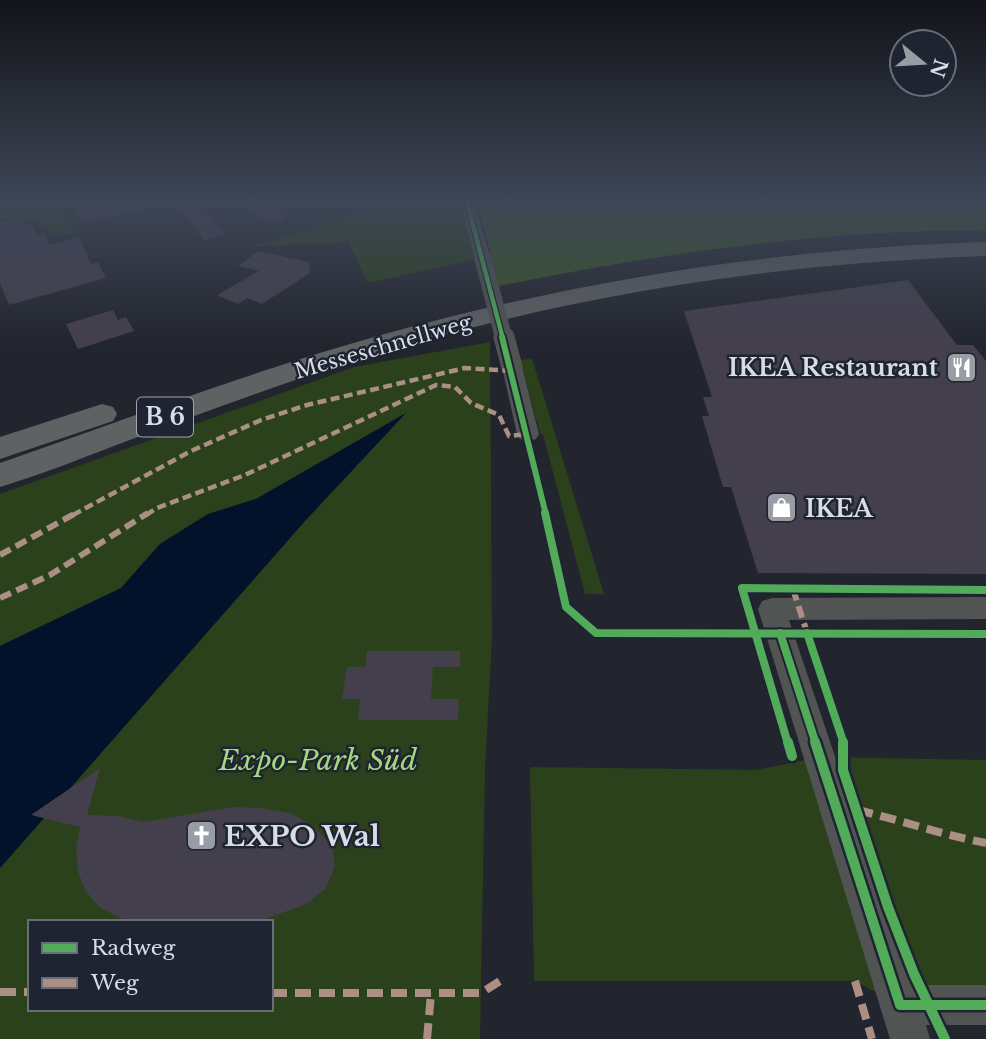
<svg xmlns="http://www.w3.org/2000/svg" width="986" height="1039" font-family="'Libre Baskerville',serif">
<rect width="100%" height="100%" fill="#22252d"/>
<g fill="#2b411b" fill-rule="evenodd">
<path d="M57 202 69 226 74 227 77 233 52 235C41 214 31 216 9 221L8 218 1 220 0 223V215Z"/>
<path d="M394 202H425L463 210 475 259 368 283 348 242 250 247Z"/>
<path d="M490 342 492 639 485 768 480 1039H0V868L304 522 403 415 256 499 208 514 160 544 121 588 0 646V494L354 367ZM30 922H271V1009H30Z"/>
<path d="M532 359 534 365 604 594H585L543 434 540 433 520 360Z"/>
<path d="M821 757 986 760V1005H900L855 981H534L530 767 756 770Z"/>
</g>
<path fill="#385620" d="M477 202H986V230C822 230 660 253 499 286Z"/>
<path fill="#03122b" d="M406 413 304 522 0 868V646L121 588 160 544 208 514 256 499Z"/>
<g fill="#443f4d">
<path d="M71 202H149L150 207 83 223Z"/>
<path d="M175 202H198L225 235 204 240Z"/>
<path d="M247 202H269L286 219 267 224Z"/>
<path d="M15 220H22L25 226 32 224 38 236 45 234 49 245 79 237 91 264 98 262 106 278 9 305 0 283V223Z"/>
<path d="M258 251 309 262 310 273 262 304 248 298 238 304 217 295 259 271 238 266Z"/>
<path d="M908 280 957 345H973L986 361V574L758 573 731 487H723L702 416H709L703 397H712L684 311Z"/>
<path d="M113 310 118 320 126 317 134 331 78 349 66 324Z"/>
<path d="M367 651H460V667H433L431 699H459L458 720H358L360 699H342L347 667H365Z"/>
<path d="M100 768 87 815 117 816 145 822 233 807 262 808 293 814 314 827 332 845 335 866 326 888 307 904 256 922H127L98 906 85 890 78 871 76 849 80 827 31 815Z"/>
</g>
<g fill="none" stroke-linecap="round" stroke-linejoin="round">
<g fill="#515453" fill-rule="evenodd">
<path d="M0 202H27L25 205 0 210Z"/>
<path d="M460 202H474L491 259 489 262H477L475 259Z"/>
<path d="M512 361 519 363 522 367 539 434 536 439 528 441 520 439 517 434 502 367 505 363Z"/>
<path d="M986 597V619L789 620 912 985H986V1025H926L930 1039H890L758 609 762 601 772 598Z"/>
</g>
<g fill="#5f6263" fill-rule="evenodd">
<path d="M986 242V256C771 263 559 297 353 361 274 386 197 415 119 444 80 459 40 475 0 487V463C127 419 252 371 381 335 579 280 781 248 986 242Z"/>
<path d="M102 404 113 407 117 414 113 421 0 459V437Z"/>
</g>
<path stroke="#515453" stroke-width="17" d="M483 259 504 339"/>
<path stroke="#515453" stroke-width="21" d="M504 337 512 367"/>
<g stroke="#ac8f84" stroke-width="4.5" stroke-dasharray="9 4.5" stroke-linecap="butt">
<path d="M73 515 191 451 261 420 307 405 465 368 513 371"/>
<path d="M146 515 157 508 245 475 436 385 455 387 471 403 499 415 509 436 528 434 527 429"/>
</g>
<g stroke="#ac8f84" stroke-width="6" stroke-dasharray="12 6" stroke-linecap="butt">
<path d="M0 555 76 513"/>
<path d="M793 589 809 639"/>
<path d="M0 598 50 575 148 513"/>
</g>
<g stroke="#ac8f84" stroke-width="8" stroke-dasharray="16 8" stroke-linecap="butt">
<path d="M857 810C901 820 942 835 986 843"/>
<path d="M855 981 872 1039"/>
<path d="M0 992H30"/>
<path d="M271 993H481L500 981"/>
<path d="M427 1039 431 994"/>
</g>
<defs>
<path id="cycleway-far3" d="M467 202 503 339"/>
<path id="cycleway-far2" d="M502 337 546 515"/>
<g id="cycleway-far1">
<path d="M545 513 566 607 596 633 986 634"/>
<path d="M780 633 816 744"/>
<path d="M807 633 844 744"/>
<path d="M788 744 742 588 986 590"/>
</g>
<g id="cycleway">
<path d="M788 742 792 756"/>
<path d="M815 742 900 1005H986"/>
<path d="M843 742V770L888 907 914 974 945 1039"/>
</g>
</defs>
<use href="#cycleway-far3" stroke="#1e2431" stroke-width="7"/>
<use href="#cycleway-far2" stroke="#1e2431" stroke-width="10"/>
<use href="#cycleway-far1" stroke="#1e2431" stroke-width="12"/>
<use href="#cycleway" stroke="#1e2431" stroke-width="15"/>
<use href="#cycleway-far3" stroke="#51ab58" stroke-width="4.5"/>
<use href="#cycleway-far2" stroke="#51ab58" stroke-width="6"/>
<use href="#cycleway-far1" stroke="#51ab58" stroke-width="8"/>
<use href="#cycleway" stroke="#51ab58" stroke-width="10"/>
</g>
<linearGradient id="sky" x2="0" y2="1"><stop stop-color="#131419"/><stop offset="0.58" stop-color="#3e4657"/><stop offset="1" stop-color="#3e4657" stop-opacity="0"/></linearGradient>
<rect width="986" height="347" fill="url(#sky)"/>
<defs>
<symbol id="restaurant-square" viewBox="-11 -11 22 22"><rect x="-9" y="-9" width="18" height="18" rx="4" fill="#989ca5" stroke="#1e2431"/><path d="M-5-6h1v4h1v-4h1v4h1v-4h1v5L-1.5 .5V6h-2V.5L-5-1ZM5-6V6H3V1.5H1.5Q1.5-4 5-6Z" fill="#fff"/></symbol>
<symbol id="shop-square" viewBox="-11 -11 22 22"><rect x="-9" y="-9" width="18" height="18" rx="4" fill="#989ca5" stroke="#1e2431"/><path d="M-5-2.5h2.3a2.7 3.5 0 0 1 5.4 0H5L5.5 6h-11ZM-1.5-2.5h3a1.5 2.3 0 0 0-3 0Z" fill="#fff"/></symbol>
<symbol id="church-square" viewBox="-11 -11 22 22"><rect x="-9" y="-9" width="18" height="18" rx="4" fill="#989ca5" stroke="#1e2431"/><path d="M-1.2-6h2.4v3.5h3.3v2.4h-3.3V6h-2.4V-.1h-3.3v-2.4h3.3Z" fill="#fff"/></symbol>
</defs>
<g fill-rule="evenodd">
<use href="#restaurant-square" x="944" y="350" width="35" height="35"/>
<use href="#shop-square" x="764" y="490" width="35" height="35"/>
<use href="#church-square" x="184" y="818" width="35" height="35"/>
</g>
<g text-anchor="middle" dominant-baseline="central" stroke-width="5" stroke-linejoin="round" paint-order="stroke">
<g font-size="21" fill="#d8dce5" stroke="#1e2431">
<text transform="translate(383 347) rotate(-16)">Messeschnellweg</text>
</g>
<rect fill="#1e2431" stroke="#a0a5af" stroke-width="2" x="137" y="397.5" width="56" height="39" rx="5"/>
<g font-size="23" font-weight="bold" fill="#d8dce5">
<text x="165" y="417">B 6</text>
</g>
<g font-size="24" font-weight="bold" fill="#d8dce5" stroke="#1e2431" text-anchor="end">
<text x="938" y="367">IKEA Restaurant</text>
<text x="805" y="508" text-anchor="start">IKEA</text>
</g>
<g font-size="28" font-style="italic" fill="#a3d87d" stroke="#1e2431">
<text x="318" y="760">Expo-Park Süd</text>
</g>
<g font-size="28" font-weight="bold" fill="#d8dce5" stroke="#1e2431" text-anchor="start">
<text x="224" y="836">EXPO Wal</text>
</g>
</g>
<rect x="28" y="920" width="245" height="91" fill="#1e2431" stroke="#686e79" stroke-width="2"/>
<rect x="42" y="943" width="35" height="10" fill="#51ab58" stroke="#686e79" stroke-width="2"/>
<text x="91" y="955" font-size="21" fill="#d8dce5">Radweg</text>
<rect x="42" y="978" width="35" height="10" fill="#ac8f84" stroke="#686e79" stroke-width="2"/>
<text x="91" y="990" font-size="21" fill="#d8dce5">Weg</text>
<g transform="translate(923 63) rotate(108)"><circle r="33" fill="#1e2431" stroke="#686e79" stroke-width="2"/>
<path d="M0-5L12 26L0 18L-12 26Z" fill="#989ca5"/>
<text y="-10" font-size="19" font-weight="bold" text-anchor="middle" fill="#d8dce5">N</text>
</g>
</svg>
